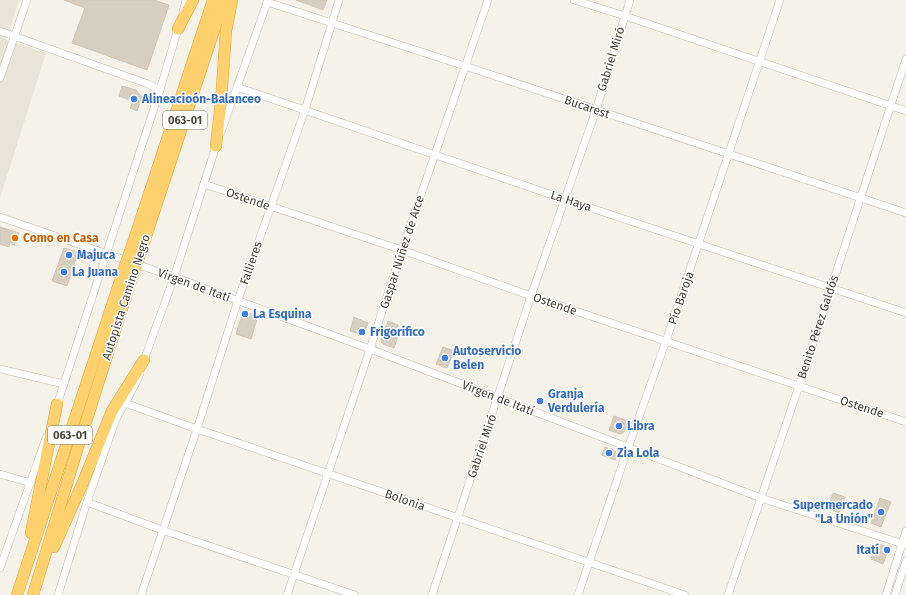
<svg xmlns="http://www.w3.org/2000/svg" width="906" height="595" font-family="'Fira Sans',sans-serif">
<rect width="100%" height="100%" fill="#f5f2ea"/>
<path fill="#e9e4d8" d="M0 0H19L6 40 46 53 0 198Z"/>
<g fill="#d7cec0" stroke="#d1c6b3">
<path d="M64 0H154L169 5 147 70 72 43 85 8Z"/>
<path d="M296 0H327L323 10Z"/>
<path d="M122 86 136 90 142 97 137 111 130 108 133 101 119 96Z"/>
<path d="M0 227 19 233 14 245 10 243 9 247 0 244Z"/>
<path d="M64 248 78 252 67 286 52 281Z"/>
<path d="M246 312 258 316 251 339 236 334 242 315Z"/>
<path d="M354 317 368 323 365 331 360 334 350 331Z"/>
<path d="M388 321 398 325 397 328 400 330 394 348 383 344 381 340Z"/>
<path d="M443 347 454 351 447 368 436 364Z"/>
<path d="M614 416 628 421 624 432 620 434 609 430Z"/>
<path d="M605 447 615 451 617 455 615 460 602 455Z"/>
<path d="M833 493 845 497 839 513 828 508Z"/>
<path d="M880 498 891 502 881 527 871 523Z"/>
<path d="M877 543 889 548 883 564 871 559Z"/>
</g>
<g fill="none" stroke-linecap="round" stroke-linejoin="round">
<defs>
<g id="minor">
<path d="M574 0 625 16 906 111"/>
<path d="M267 2 465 66 906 213"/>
<path d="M183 12 186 0"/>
<path d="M0 31 148 84 160 90"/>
<path d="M0 78 27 0"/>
<path d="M237 87 564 199 906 313"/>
<path d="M221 132 268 0"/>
<path d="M204 184 402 250 531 296 906 422"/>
<path d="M0 217 174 277 370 349 761 498 906 545"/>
<path d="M143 363 174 277 217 143"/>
<path d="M0 369 64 384"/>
<path d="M125 403 197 429 685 595"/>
<path d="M56 408 160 90 179 25"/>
<path d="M0 474 31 483"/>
<path d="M87 502 162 530 355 595"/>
<path d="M0 568 46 438"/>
<path d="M58 595 87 502 115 422C122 405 134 391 140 373"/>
<path d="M141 595 197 429 238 300 305 110 339 0"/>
<path d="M287 595 370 349 402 250 488 0"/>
<path d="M432 595 531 296 596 110 630 0"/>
<path d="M578 595 628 448 666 341 780 0"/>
<path d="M728 595 799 386 906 59"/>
<path d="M886 595 906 531"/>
<path d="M895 595 906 561"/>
</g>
<g id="highway">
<path d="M178 29 193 0"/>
<path d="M216 146 221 101 226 31 232 0"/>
<path d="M135 237 213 0"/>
<path d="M145 239 224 0"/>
<path d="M31 533 57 404"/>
<path d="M54 547 81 487 112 411 144 360"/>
<path d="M17 595 122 275"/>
<path d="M33 595 78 447 131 280"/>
</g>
</defs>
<use href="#minor" stroke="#c0baad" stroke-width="8"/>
<use href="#highway" stroke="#dca73d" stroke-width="12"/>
<use href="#minor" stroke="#fff" stroke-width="7"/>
<use href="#highway" stroke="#fcd16e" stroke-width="11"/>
<defs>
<g id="highway-bridge">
<path d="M122 275 135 237"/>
<path d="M131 280 145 239"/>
</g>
</defs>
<use href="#highway-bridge" stroke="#dca73d" stroke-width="12" stroke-linecap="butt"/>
<use href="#highway-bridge" stroke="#fcd16e" stroke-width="11"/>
</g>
<g fill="#3f7fe0" stroke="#fff" stroke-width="1.5">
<circle cx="134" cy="99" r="4"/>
<circle cx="69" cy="255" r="4"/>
<circle cx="64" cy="272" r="4"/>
<circle cx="245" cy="314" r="4"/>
<circle cx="362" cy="332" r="4"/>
<circle cx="445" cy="358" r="4"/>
<circle cx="540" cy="401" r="4"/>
<circle cx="619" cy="426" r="4"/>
<circle cx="609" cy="453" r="4"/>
<circle cx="881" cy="512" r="4"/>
<circle cx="887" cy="550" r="4"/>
</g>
<circle fill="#e8710a" stroke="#fff" stroke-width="1.5" cx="15" cy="238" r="4"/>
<g text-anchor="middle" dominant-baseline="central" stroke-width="3" stroke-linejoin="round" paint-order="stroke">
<g fill="#fff" stroke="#807b74" stroke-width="1">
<rect x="163" y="111" width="44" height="18" rx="3"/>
<rect x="48" y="426" width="44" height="18" rx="3"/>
</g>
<g font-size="11" font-weight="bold" fill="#494338">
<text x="185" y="120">063-01</text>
<text x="70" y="435">063-01</text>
</g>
<g font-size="12" fill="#494338" stroke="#fff">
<text transform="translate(611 59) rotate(-73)">Gabriel Miró</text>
<text transform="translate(587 107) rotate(19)">Bucarest</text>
<text transform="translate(248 199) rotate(19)">Ostende</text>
<text transform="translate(571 201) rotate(18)">La Haya</text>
<text transform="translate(402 252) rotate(-72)">Gaspar Núñez de Arce</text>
<text transform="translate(251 263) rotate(-71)">Fallieres</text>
<text transform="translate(194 285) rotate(20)">Virgen de Itatí</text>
<text transform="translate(126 297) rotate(-72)">Autopista Camino Negro</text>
<text transform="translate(681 298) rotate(-71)">Pío Baroja</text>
<text transform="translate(555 304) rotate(19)">Ostende</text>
<text transform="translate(818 327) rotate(-72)">Benito Pérez Galdós</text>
<text transform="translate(498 398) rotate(21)">Virgen de Itatí</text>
<text transform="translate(862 407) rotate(18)">Ostende</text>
<text transform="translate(482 446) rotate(-71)">Gabriel Miró</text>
<text transform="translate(405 500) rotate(19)">Bolonia</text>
</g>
<g font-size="12" font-weight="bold" fill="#366cbe" stroke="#fff" text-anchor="start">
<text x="142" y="99">Alineacioón-Balanceo</text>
<text x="77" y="255">Majuca</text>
<text x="72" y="272">La Juana</text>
<text x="253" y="314">La Esquina</text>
<text x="370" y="332">Frigorifico</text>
<text x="453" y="351">Autoservicio<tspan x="453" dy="14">Belen</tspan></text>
<text x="548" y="394">Granja<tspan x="548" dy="14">Verdulería</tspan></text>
<text x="627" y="426">Libra</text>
<text x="617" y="453">Zia Lola</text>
<text x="873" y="505" text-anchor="end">Supermercado<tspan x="873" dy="14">"La Unión"</tspan></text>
<text x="879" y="550" text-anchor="end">Itatí</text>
</g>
<g font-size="12" font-weight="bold" fill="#c56008" stroke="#fff" text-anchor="start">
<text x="23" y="238">Como en Casa</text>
</g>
</g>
</svg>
